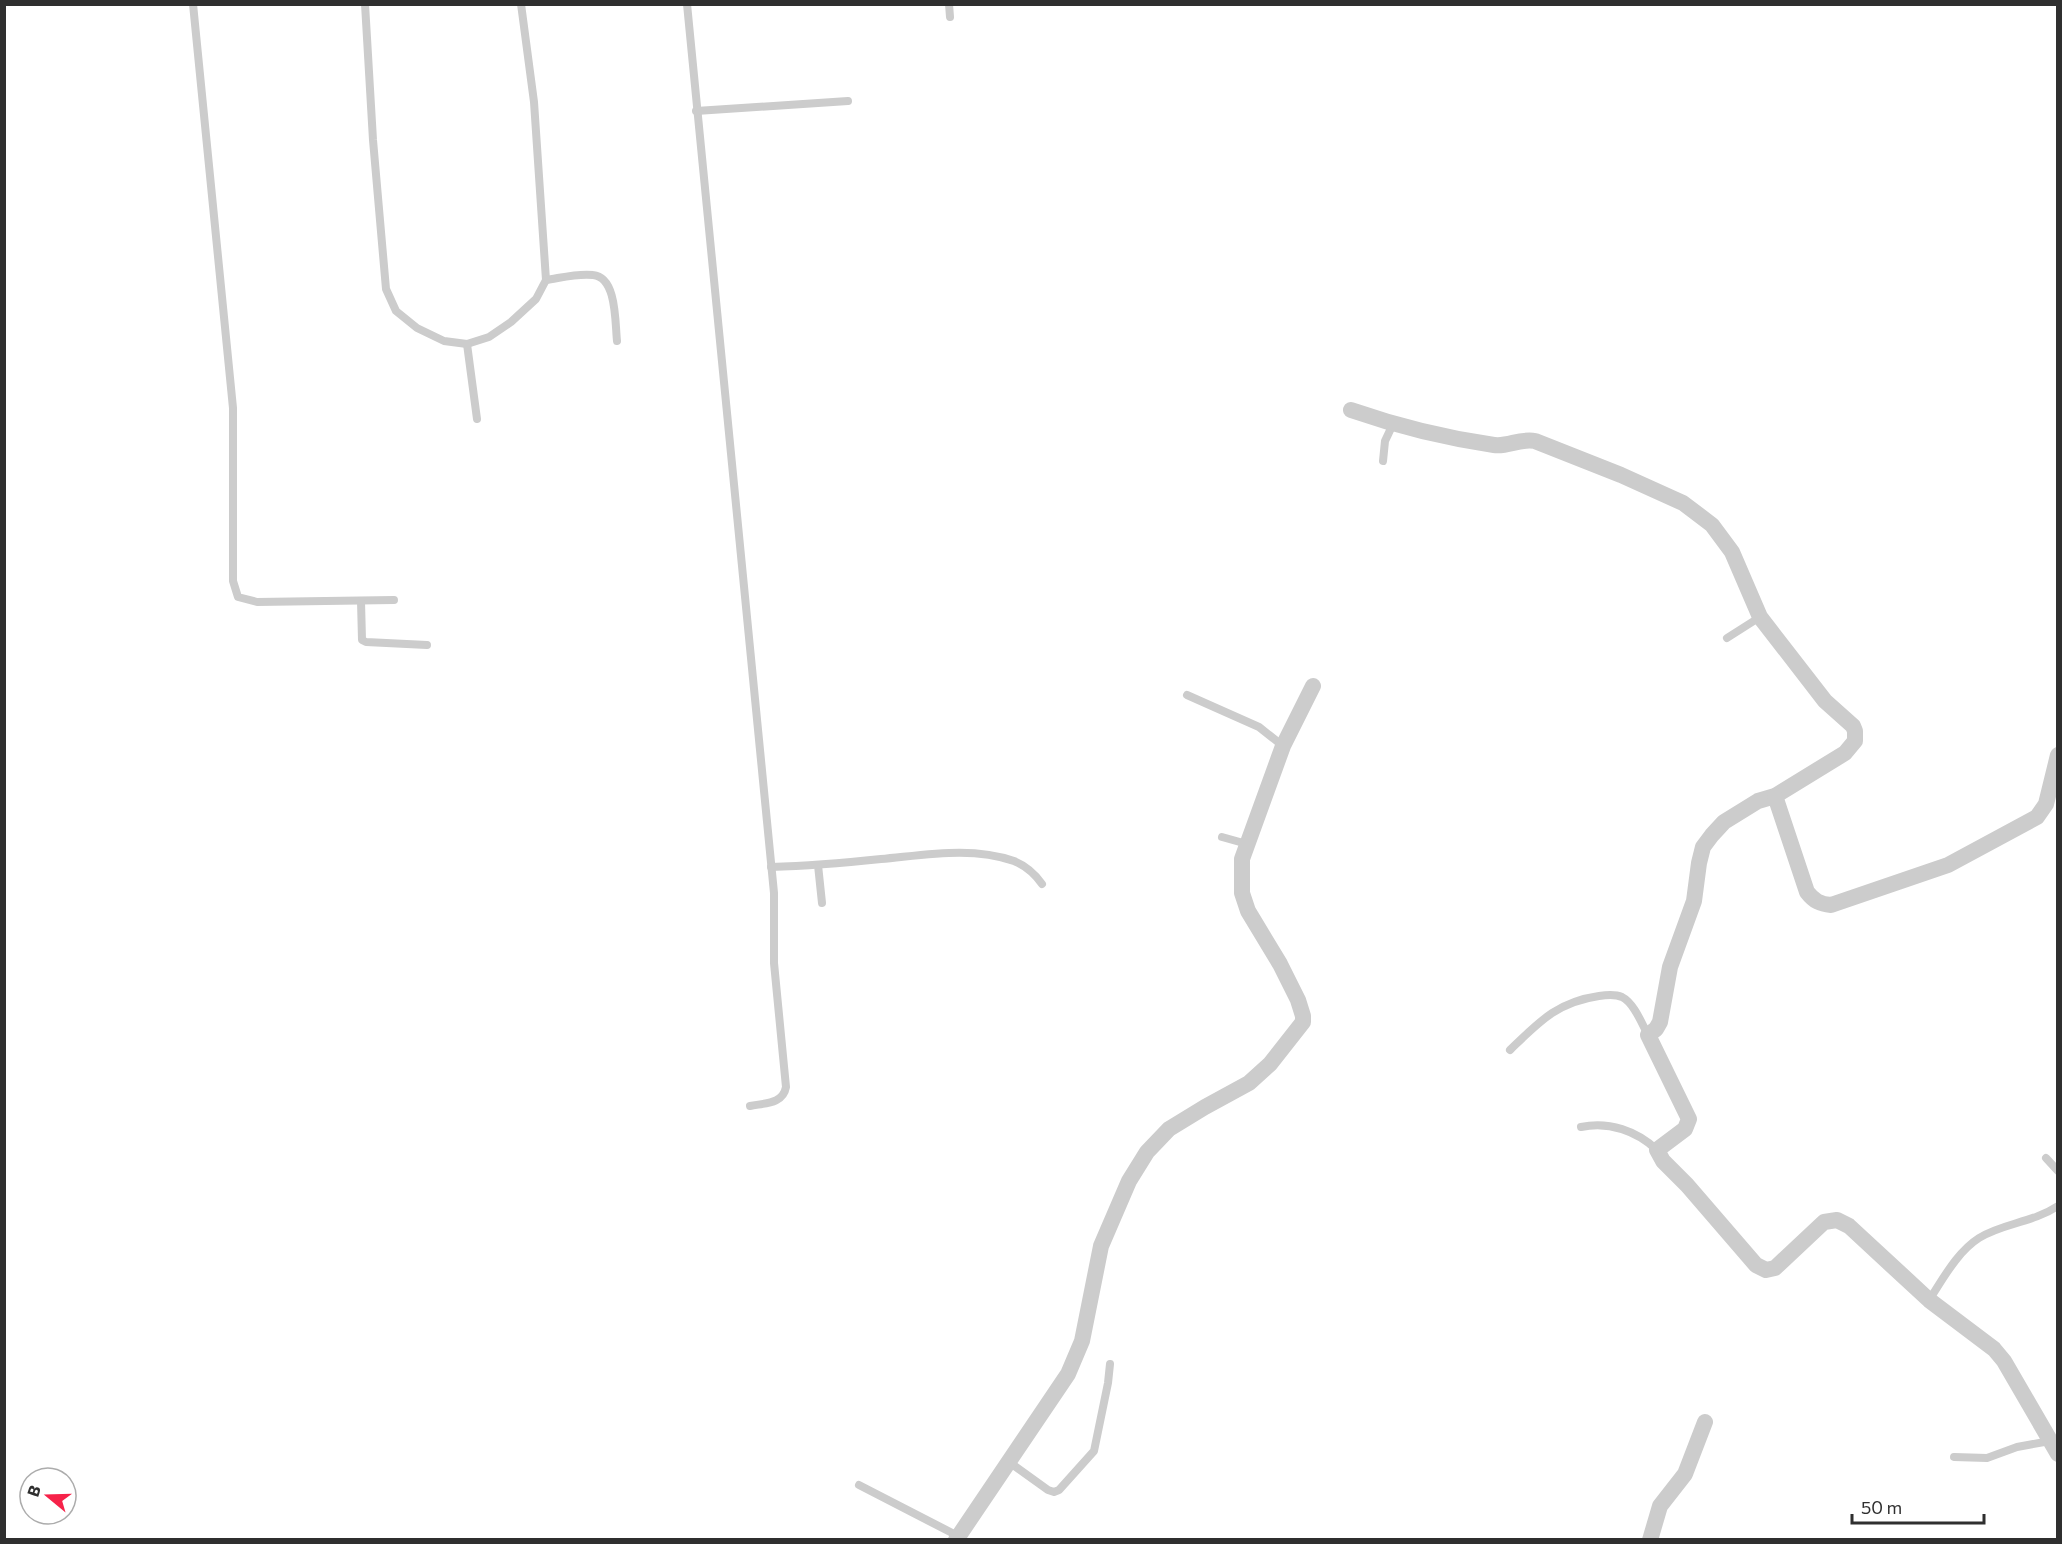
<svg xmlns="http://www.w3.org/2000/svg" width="2062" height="1544" font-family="Commissioner,sans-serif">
<rect width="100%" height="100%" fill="#fff"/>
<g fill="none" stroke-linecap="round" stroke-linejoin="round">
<g stroke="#ccc" stroke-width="8">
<path d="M193 4 233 408V581L238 597 257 602 394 600"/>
<path d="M365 4 373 140 386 289 396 311 417 328 444 341 467 344 489 337 511 322 536 299 546 280 534 102 521 4"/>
<path d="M687 4 774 893V963L786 1087C783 1104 765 1103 750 1106"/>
<path d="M949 4 950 17"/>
<path d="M696 111 848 101"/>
<path d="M546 280C560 278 578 273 593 275 617 277 615 323 617 341"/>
<path d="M467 344 477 419"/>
<path d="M1383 461 1385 441 1393 424"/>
<path d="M361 601 362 640 366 642 427 645"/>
<path d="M1727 638 1760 617"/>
<path d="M1187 695 1259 727 1283 746"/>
<path d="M1222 837 1247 844"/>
<path d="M818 865 822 903"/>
<path d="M771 867C808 866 844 863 881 859 925 855 972 846 1014 861 1026 866 1035 874 1042 884"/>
<path d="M1510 1050C1539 1022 1557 1002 1599 996 1606 995 1615 994 1622 997 1634 1003 1642 1024 1648 1035"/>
<path d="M1581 1127C1609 1121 1637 1131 1657 1150"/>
<path d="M2046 1158 2058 1171"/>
<path d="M1929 1300C1943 1279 1957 1252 1979 1238 2003 1223 2032 1223 2058 1206"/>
<path d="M1954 1457 1987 1458 2017 1447 2050 1441"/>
<path d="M1009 1462 1048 1490 1054 1492 1059 1490 1094 1451 1108 1383 1110 1364"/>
<path d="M859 1485 958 1536"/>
</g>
<g stroke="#ccc" stroke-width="16">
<path d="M1351 410C1397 426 1446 438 1494 445 1508 447 1520 438 1535 441L1621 475 1683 503 1712 525 1732 552 1760 617 1825 701 1853 726 1855 731V741L1845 753 1775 796 1758 801 1724 822 1712 835 1703 847 1699 863 1694 901 1670 967 1660 1022 1656 1029 1648 1035 1689 1119 1685 1129 1657 1150 1663 1161 1687 1185 1756 1265 1766 1270 1775 1268 1824 1222 1837 1220 1849 1226 1929 1300 1994 1349 2004 1361 2058 1454"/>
<path d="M1775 796 1807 892C1814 901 1820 904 1831 905L1948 865 2037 817 2046 804 2058 755"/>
<path d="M956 1540 1068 1374 1082 1341 1101 1246 1129 1181 1147 1152 1169 1129 1205 1107 1249 1083 1270 1064 1303 1022V1016L1298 1000 1280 964 1248 911 1242 893V859L1283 746 1313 686"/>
<path d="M1650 1540 1660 1506 1685 1474 1705 1422"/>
</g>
</g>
<rect width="2062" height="1544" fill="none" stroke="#2f2f2f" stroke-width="12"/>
<g transform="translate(48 1496) rotate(289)"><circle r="28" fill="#ffffff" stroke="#acacac" stroke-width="1.5"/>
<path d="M0-4.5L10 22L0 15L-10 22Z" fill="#f62249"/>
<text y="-9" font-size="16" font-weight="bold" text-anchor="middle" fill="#2f2f2f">B</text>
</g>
<path d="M1852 1514v9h132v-9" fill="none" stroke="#2f2f2f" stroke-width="3"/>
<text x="1861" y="1514" font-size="18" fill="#2f2f2f" stroke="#ffffff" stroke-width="4.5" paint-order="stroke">50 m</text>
</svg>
